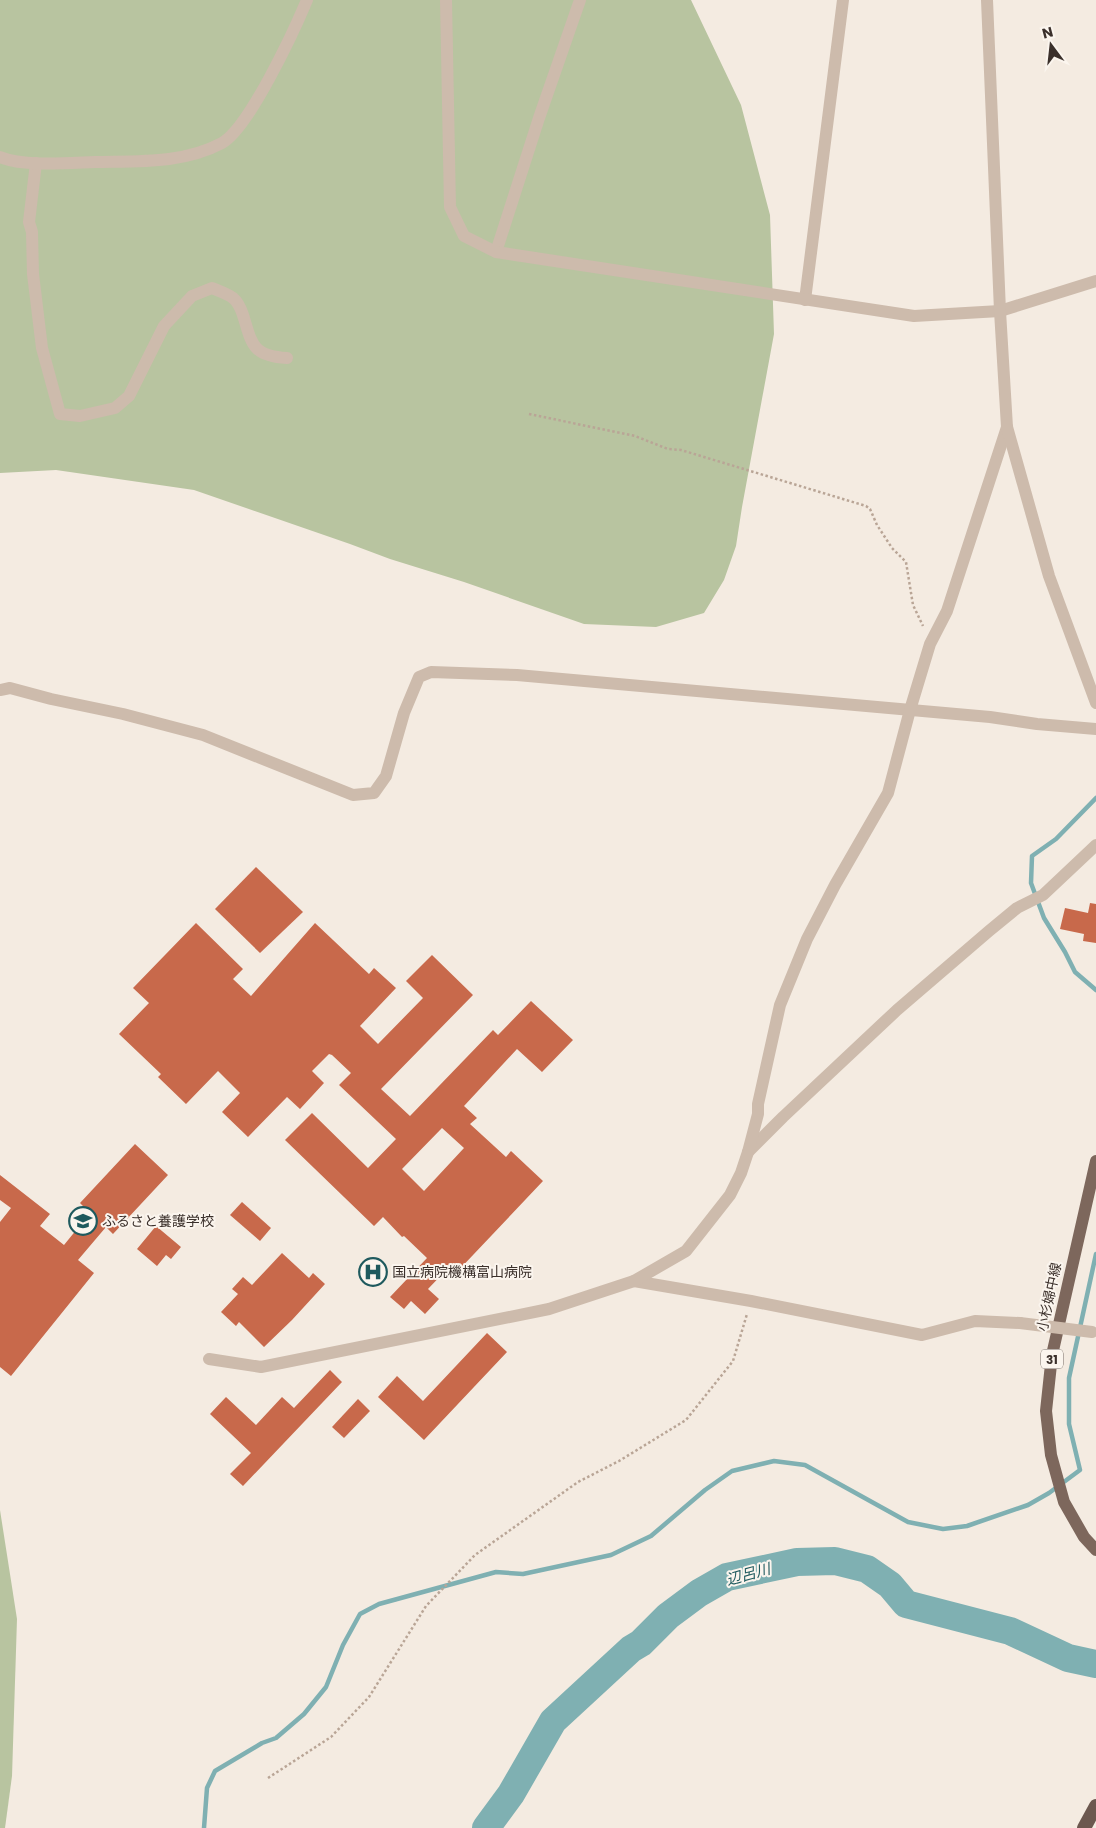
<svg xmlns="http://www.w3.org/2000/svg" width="1096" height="1828" font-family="Poppins,'Noto Sans JP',sans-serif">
<rect width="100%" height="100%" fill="#f4ebe1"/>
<g fill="#b8c4a0">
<path d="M0 0H691L741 105 770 215 774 334 742 507 736 546 724 580 704 613 656 627 584 624 464 582 390 559 350 544 194 490 56 470 0 473Z"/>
<path d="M0 1510 17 1619 12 1776 5 1828H0Z"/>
</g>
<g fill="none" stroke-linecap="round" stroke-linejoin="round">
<g stroke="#7fb0b2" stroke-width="4.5">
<path d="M1096 798 1056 839 1032 856 1031 883 1044 918 1065 952 1075 972 1096 990"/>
<path d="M204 1828 207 1788 215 1771 262 1743 276 1738 304 1714 326 1687 343 1645 360 1614 379 1604 496 1572 523 1574 611 1555 651 1536 705 1490 732 1471 774 1461 805 1465 908 1522 943 1529 967 1526 1028 1505 1049 1493 1080 1470 1069 1424V1378L1096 1254"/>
</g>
<path stroke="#7fb0b2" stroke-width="28" d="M486 1828 511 1794 553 1721 631 1649 641 1643 668 1616 699 1593 727 1577 797 1562 835 1561 867 1569 890 1585 906 1604 1010 1631 1068 1658 1096 1664"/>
</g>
<g fill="#c8694b" fill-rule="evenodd">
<path d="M256 867 303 912 260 953 215 909Z"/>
<path d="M1090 903 1096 904V943L1083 941 1084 934 1060 929 1065 908 1088 913Z"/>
<path d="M196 923 243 969 233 979 251 996 315 923 369 974 374 968 396 988 360 1026 378 1044 423 998 406 981 432 955 473 995 381 1089 410 1116 493 1030 498 1035 531 1001 573 1040 542 1072 517 1049 464 1106 477 1118 470 1124 506 1157 511 1151 543 1181 455 1274 449 1267 428 1289 439 1299 425 1314 411 1301 404 1309 390 1297 427 1258 404 1236 402 1237 383 1217 374 1226 285 1140 312 1113 368 1168 396 1139 339 1085 351 1073 332 1055 329 1054 312 1071 324 1083 300 1109 287 1097 248 1137 222 1112 240 1093 218 1071 186 1104 158 1077 161 1074 119 1034 149 1003 133 988ZM442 1128 464 1148 424 1191 402 1169Z"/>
<path d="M135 1144 168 1175 113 1234 106 1227 78 1260 94 1273 11 1376 0 1367V1222L11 1208 0 1200V1175L50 1214 40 1226 64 1245 90 1213 80 1203Z"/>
<path d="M242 1202 271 1228 260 1241 230 1215Z"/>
<path d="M156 1226 181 1247 171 1259 166 1255 157 1266 137 1249Z"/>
<path d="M282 1253 309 1278 313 1273 325 1284 292 1320 264 1347 239 1322 236 1326 221 1312 238 1294 232 1289 243 1277 252 1285Z"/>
<path d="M487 1333 507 1352 424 1440 378 1397 397 1376 423 1401Z"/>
<path d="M330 1370 342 1382 243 1486 230 1474 251 1453 210 1414 226 1397 256 1425 282 1397 294 1408Z"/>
<path d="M358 1399 370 1411 344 1438 332 1427Z"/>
</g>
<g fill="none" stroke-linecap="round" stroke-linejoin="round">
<g stroke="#b9a596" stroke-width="2.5" stroke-dasharray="2.5 2.5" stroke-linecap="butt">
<path d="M529 414 635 436 668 449 681 450 866 506 870 509 877 525 892 548 906 562 913 605 923 626"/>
<path d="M268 1778 331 1737 369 1697 426 1606 475 1555 578 1482 619 1461 686 1420 733 1361 747 1314"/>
</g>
<g stroke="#cdbbac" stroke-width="12">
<path d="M36 163 29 222 32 232 33 274 42 348 60 414 80 416 115 408 129 396 164 326 192 296 212 288C219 291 228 294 233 298 238 302 241 309 243 315 252 344 252 356 287 358"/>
<path d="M496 252 539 118 580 0"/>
<path d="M805 300 843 0"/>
<path d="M0 690 10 688 51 699 123 714 203 735 353 795 374 793 386 776 404 713 419 677 431 672 517 675 990 717 1037 724 1096 729"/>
<path d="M748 1152 783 1117 897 1010 989 931 1017 908 1043 895 1096 845"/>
<path d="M634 1281 751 1301 922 1335 975 1321 1020 1323"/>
<path d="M209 1359 261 1367 549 1309 634 1281 686 1251 730 1195 741 1173 748 1152 758 1114V1104L780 1005 807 939 835 885 888 793 910 710 930 644 947 611 1007 427"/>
</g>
<g stroke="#cdbbac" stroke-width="12">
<path d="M446 0 450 207 464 236 496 252 914 316 1000 311 1096 281"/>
<path d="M987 0 1000 311 1007 427 1049 576 1096 703"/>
<path d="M0 157C24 167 68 163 95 162 137 161 183 164 222 143 249 128 294 31 307 0"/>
</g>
<path stroke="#7d675c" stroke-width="12" d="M1096 1161 1052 1355 1046 1411 1051 1455 1064 1502 1084 1537 1096 1550"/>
<path stroke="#6c584f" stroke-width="14" d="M1084 1828 1096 1806"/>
<path stroke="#cdbbac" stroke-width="12" d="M1020 1323 1092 1332"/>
</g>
<defs>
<symbol id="school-ring" viewBox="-11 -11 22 22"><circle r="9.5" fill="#fbf5ee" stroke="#1f5a5e" stroke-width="1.5"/><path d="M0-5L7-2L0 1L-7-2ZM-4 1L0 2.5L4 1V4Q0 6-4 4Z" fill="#1f5a5e"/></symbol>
<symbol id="hospital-ring" viewBox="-11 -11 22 22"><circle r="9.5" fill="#fbf5ee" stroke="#1f5a5e" stroke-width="1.5"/><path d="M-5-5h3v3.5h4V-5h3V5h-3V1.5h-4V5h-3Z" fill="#1f5a5e"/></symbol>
</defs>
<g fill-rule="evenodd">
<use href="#school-ring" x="67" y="1205" width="32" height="32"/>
<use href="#hospital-ring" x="357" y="1256" width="32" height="32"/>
</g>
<g text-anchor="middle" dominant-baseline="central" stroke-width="4" stroke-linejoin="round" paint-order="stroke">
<rect fill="#fbf5ee" stroke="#756b66" stroke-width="1" x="1041" y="1349.5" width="22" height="19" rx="4"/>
<g font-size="12" font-weight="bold" fill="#3b302b">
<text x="1052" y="1359">31</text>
</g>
<g font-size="14" fill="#3b302b" stroke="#fbf5ee" text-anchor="start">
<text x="102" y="1221">ふるさと養護学校</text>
<text x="392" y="1272">国立病院機構富山病院</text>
</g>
<g font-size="14" fill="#3b302b" stroke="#fbf5ee">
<text transform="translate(1049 1297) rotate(-78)">小杉婦中線</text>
</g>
<g font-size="15" font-style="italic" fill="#1f5a5e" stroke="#fbf5ee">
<text transform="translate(748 1574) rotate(-15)">辺呂川</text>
</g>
</g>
<g transform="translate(1051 45) rotate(345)" stroke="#fbf5ee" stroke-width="4" paint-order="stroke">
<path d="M0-4L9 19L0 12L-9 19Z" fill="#3b302b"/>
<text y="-8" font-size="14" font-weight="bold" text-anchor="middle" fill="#3b302b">N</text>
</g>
</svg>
